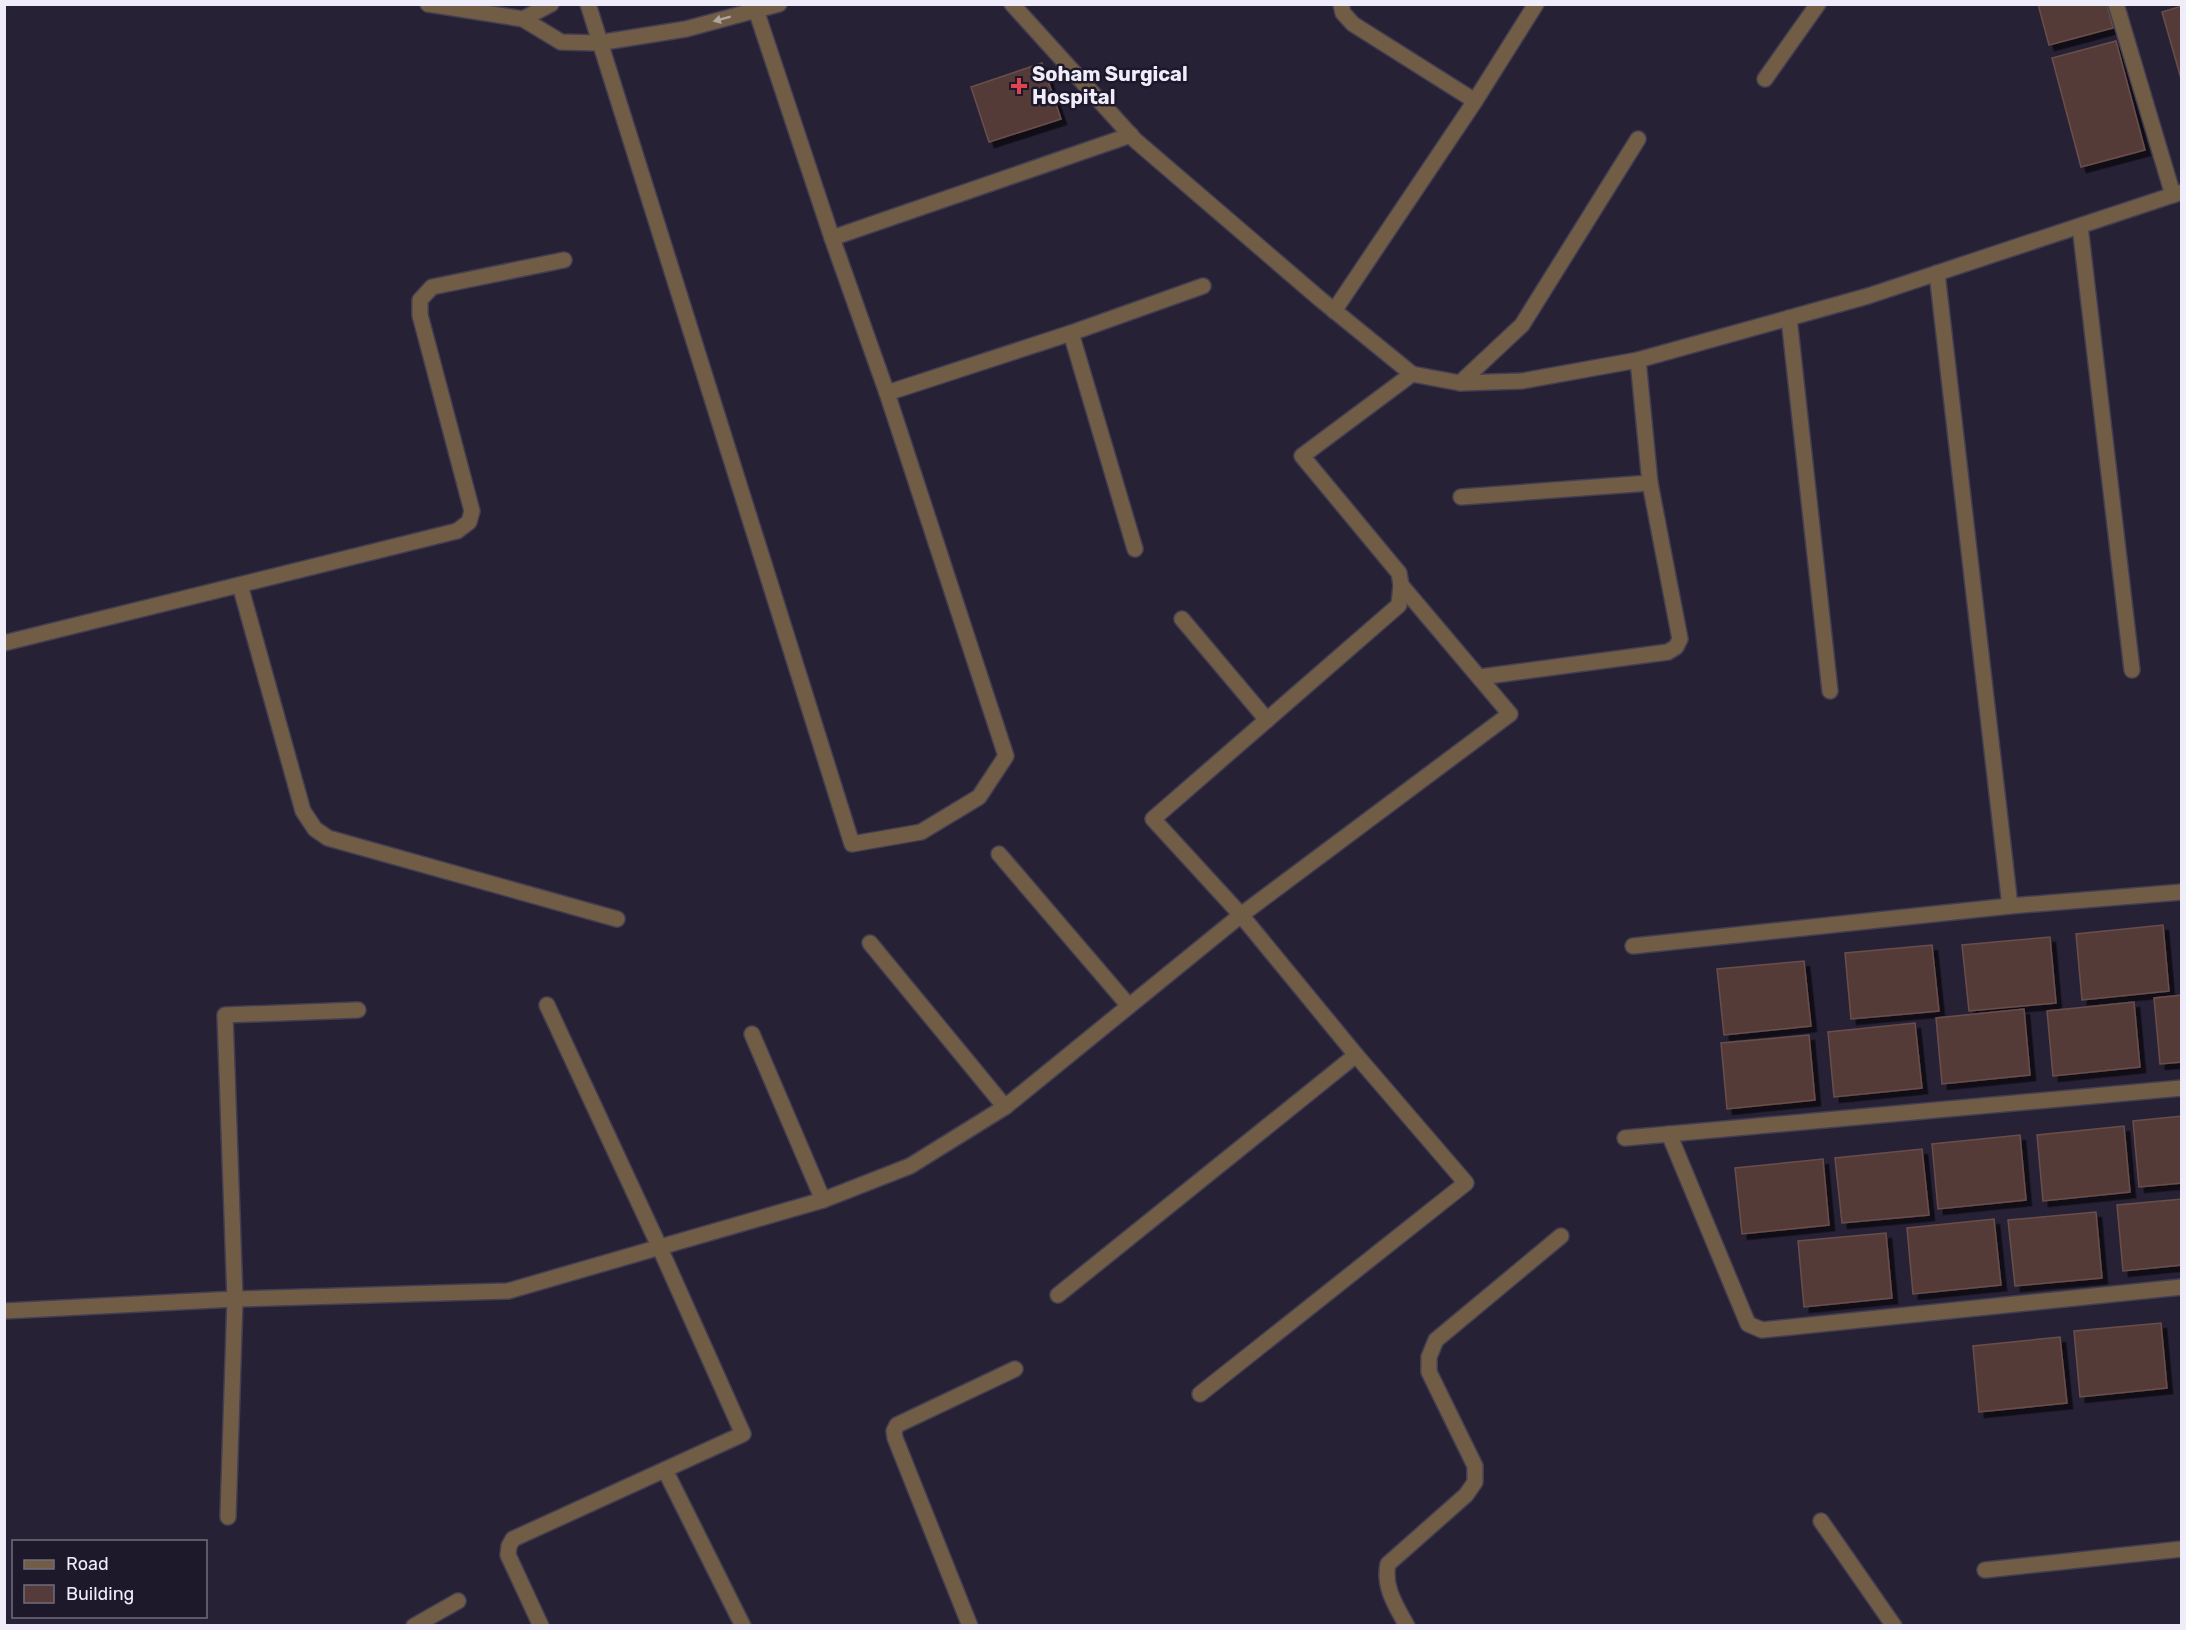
<svg xmlns="http://www.w3.org/2000/svg" width="2186" height="1630" font-family="Rubik,sans-serif">
<defs>
<filter id="shadow"><feDropShadow dx="5.5" dy="5.5" stdDeviation="0" flood-color="#0009"/></filter>
</defs>
<rect width="100%" height="100%" fill="#272136"/>
<g fill="#553b39" stroke="#694e4b" stroke-width="1.5" filter="url(#shadow)">
<path d="M2038 4H2107L2113 28 2049 45Z"/>
<path d="M2182 6V82L2162 12Z"/>
<path d="M2116 41 2145 150 2081 167 2052 58Z"/>
<path d="M1042 63 1061 119 989 142 971 87Z"/>
<path d="M2163 925 2169 991 2082 1000 2076 934Z"/>
<path d="M2050 937 2056 1003 1969 1011 1962 945Z"/>
<path d="M1932 945 1939 1011 1851 1019 1845 953Z"/>
<path d="M1804 961 1811 1026 1724 1035 1717 969Z"/>
<path d="M2182 995V1062L2160 1064 2154 998Z"/>
<path d="M2134 1002 2140 1067 2053 1076 2047 1011Z"/>
<path d="M2024 1009 2030 1075 1942 1084 1936 1018Z"/>
<path d="M1915 1023 1922 1088 1834 1097 1828 1032Z"/>
<path d="M1809 1035 1815 1100 1727 1109 1721 1043Z"/>
<path d="M2182 1116V1183L2139 1187 2133 1121Z"/>
<path d="M2124 1126 2130 1192 2043 1201 2037 1135Z"/>
<path d="M2020 1135 2026 1200 1938 1209 1932 1144Z"/>
<path d="M1922 1149 1929 1215 1842 1223 1835 1158Z"/>
<path d="M1823 1159 1829 1225 1742 1234 1735 1168Z"/>
<path d="M2182 1199V1265L2123 1271 2117 1205Z"/>
<path d="M2096 1212 2102 1278 2015 1286 2008 1220Z"/>
<path d="M1994 1219 2001 1285 1913 1294 1907 1228Z"/>
<path d="M1886 1233 1892 1298 1804 1307 1798 1241Z"/>
<path d="M2161 1323 2167 1388 2080 1397 2074 1331Z"/>
<path d="M2060 1337 2067 1403 1979 1412 1973 1346Z"/>
</g>
<g fill="none" stroke-linecap="round" stroke-linejoin="round">
<defs>
<g id="minor">
<path d="M428 4 523 19 561 42 598 43 686 29 779 4"/>
<path d="M588 4 852 844 921 832 979 797 1006 756 887 393"/>
<path d="M754 4 832 238 887 393 1071 333 1203 286"/>
<path d="M1012 4 1135 140 1320 299 1412 374 1460 383 1522 381 1638 360 1868 296 2182 192"/>
<path d="M1341 4 1343 13 1353 24 1475 101"/>
<path d="M2116 4 2173 195"/>
<path d="M523 19 551 4"/>
<path d="M1765 79 1818 4"/>
<path d="M2080 226 2132 670"/>
<path d="M832 238 1131 135"/>
<path d="M1937 273 2010 906"/>
<path d="M1334 311 1475 101 1536 4"/>
<path d="M1789 318 1830 691"/>
<path d="M1071 333 1135 549"/>
<path d="M1460 383 1522 325 1638 139"/>
<path d="M1461 497 1650 483"/>
<path d="M240 585 303 811 315 829 328 838 617 919"/>
<path d="M1182 619 1267 720"/>
<path d="M4 643 457 531 469 522 472 511 420 315V300L432 287 564 260"/>
<path d="M1480 677 1668 652 1676 647 1680 639 1650 483 1638 360"/>
<path d="M999 854 1129 1006"/>
<path d="M870 943 1005 1107"/>
<path d="M1633 946 2010 906 2182 892"/>
<path d="M752 1034 823 1200"/>
<path d="M1669 1134 1748 1324 1762 1330 2182 1287"/>
<path d="M1625 1138 2182 1088"/>
<path d="M1058 1295 1356 1055"/>
<path d="M4 1311 235 1299 508 1291 823 1200 910 1166 1005 1107 1241 915 1153 819 1399 605 1401 585 1399 573 1302 456 1412 374"/>
<path d="M1200 1394 1466 1183 1356 1055 1241 915 1510 714 1401 585"/>
<path d="M665 1470 743 1626"/>
<path d="M228 1517 235 1299 225 1015 358 1010"/>
<path d="M1821 1521 1894 1626"/>
<path d="M1985 1570 2182 1549"/>
<path d="M414 1626 458 1601"/>
<path d="M541 1626 508 1555 509 1546 513 1539 743 1434 659 1246 547 1005"/>
<path d="M970 1626 895 1438 894 1431 897 1425 1015 1369"/>
<path d="M1407 1626C1396 1606 1383 1587 1388 1564L1466 1495 1475 1482V1466L1429 1372V1357L1436 1340 1561 1236"/>
</g>
</defs>
<use href="#minor" stroke="#433e52" stroke-width="18"/>
<use href="#minor" stroke="#715d46" stroke-width="15"/>
</g>
<defs><path id="oneway-solid" d="M-6-.8H1V-3.2L6.5 0L1 3.2V.8H-6Z" transform="scale(1.5)"/></defs>
<use fill="#b0a5a0" href="#oneway-solid" transform="translate(722 19) rotate(165)"/>
<path fill="#e0444e" stroke="#1e182b" stroke-width="2" d="M1016 77h6v6h6v6h-6v6h-6v-6h-6v-6h6z"/>
<g text-anchor="middle" dominant-baseline="central" stroke-width="5" stroke-linejoin="round" paint-order="stroke">
<g font-size="20" font-weight="bold" fill="#f0edfb" stroke="#1e182b" text-anchor="start">
<text x="1032" y="74">Soham Surgical<tspan x="1032" dy="23">Hospital</tspan></text>
</g>
</g>
<rect width="2186" height="1630" fill="none" stroke="#f0edfb" stroke-width="12"/>
<rect x="12" y="1540" width="195" height="78" fill="#1e182b" stroke="#726d7e" stroke-width="1.5"/>
<rect x="24" y="1560" width="30" height="9" fill="#715d46" stroke="#726d7e" stroke-width="1.5"/>
<text x="66" y="1570" font-size="18" fill="#f0edfb">Road</text>
<rect x="24" y="1585" width="30" height="18" fill="#553b39" stroke="#726d7e" stroke-width="1.5"/>
<text x="66" y="1600" font-size="18" fill="#f0edfb">Building</text>
</svg>
